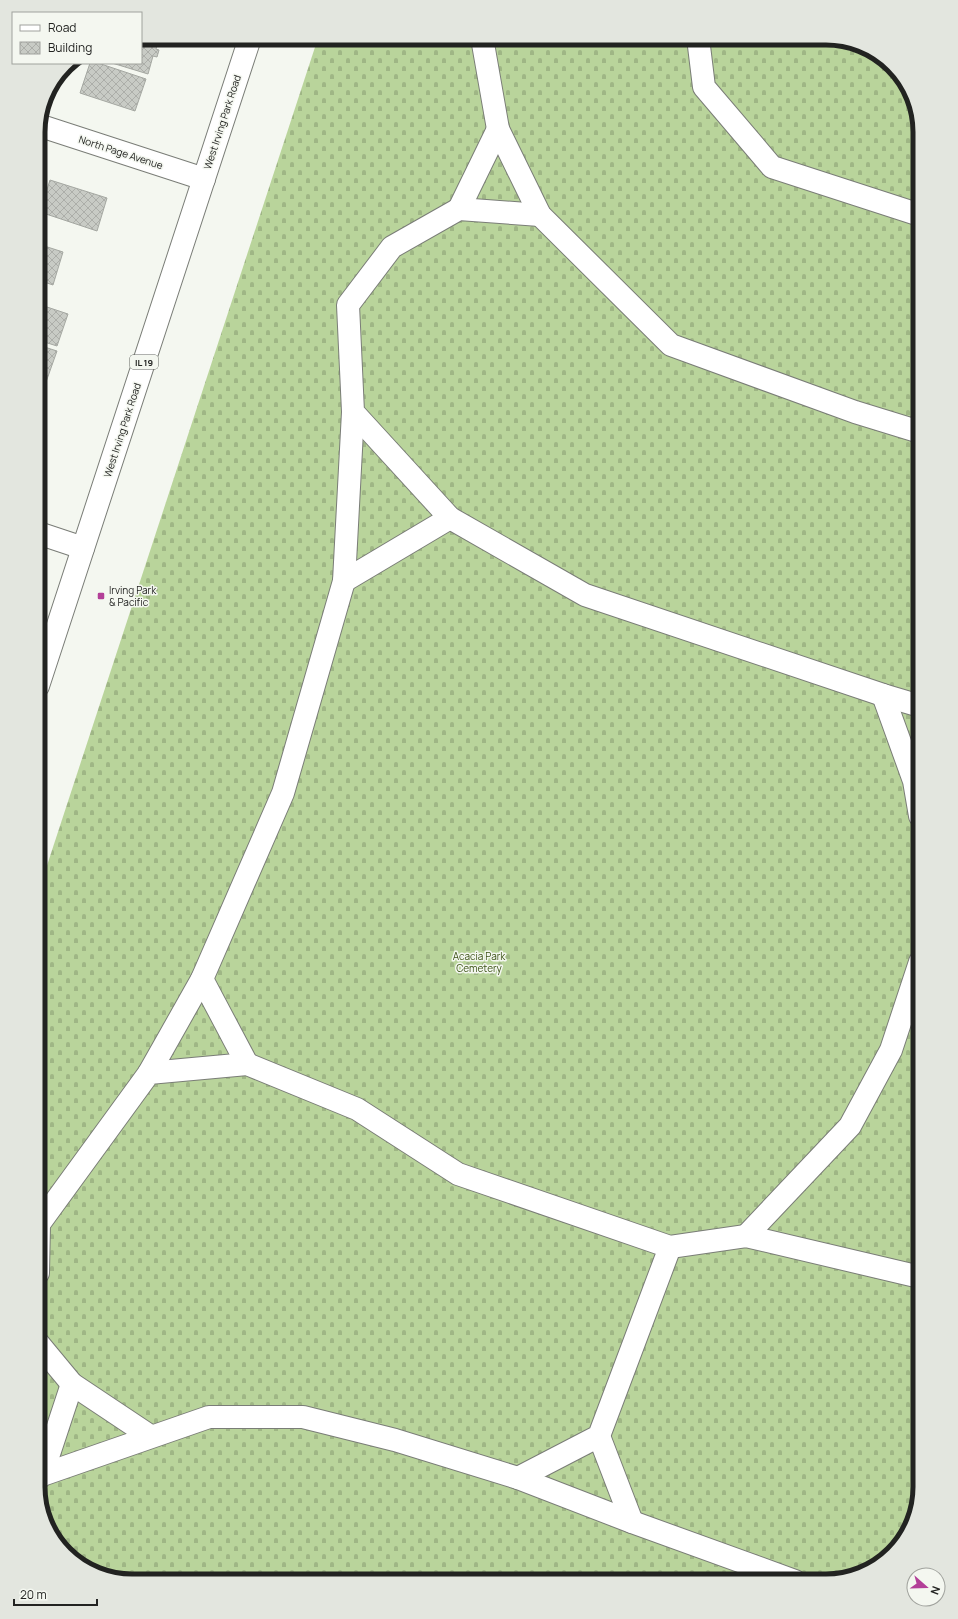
<svg xmlns="http://www.w3.org/2000/svg" width="958" height="1619" font-family="Manrope,sans-serif">
<defs>
<pattern id="cemetery-stones" width="16" height="16" patternUnits="userSpaceOnUse"><rect width="16" height="16" fill="#b9d49b"/><path d="M2 7V4a2 2 0 0 1 4 0v3zM10 15v-3a2 2 0 0 1 4 0v3z" fill="#9fb685"/></pattern>
<pattern id="building-cross-hatch" width="8" height="8" patternUnits="userSpaceOnUse"><rect width="8" height="8" fill="#c8cbc5"/><path d="M0 0l8 8M0 8l8-8" fill="none" stroke="#acaea9"/></pattern>
</defs>
<rect width="100%" height="100%" fill="#f4f7f0"/>
<path fill="url(#cemetery-stones)" d="M318 38H833L879 54 910 91 920 132V1487L904 1539 867 1571 826 1581H126L80 1565 48 1528 38 1487V893Z"/>
<g fill="url(#building-cross-hatch)" stroke="#a5a8a2">
<path d="M141 38 158 42 156 49 159 50 157 57 153 56 148 74 112 63H141Z"/>
<path d="M90 63H98L146 79 135 111 80 93Z"/>
<path d="M50 180 107 198 97 231 40 212Z"/>
<path d="M38 244 63 252 53 285 38 280Z"/>
<path d="M38 304 68 314 57 346 38 340Z"/>
<path d="M38 345 57 351 46 382 38 380Z"/>
<path d="M38 384 44 386 38 404Z"/>
</g>
<g fill="none" stroke-linecap="round" stroke-linejoin="round">
<defs>
<g id="minor">
<path d="M482 38 498 129 540 215 671 345 855 412 920 432"/>
<path d="M698 38 704 87 772 167 920 215"/>
<path d="M38 125 204 179"/>
<path d="M459 209 498 129"/>
<path d="M540 215 459 209 392 247 348 305 353 412 450 518 585 595 883 695 920 706"/>
<path d="M38 533 83 548"/>
<path d="M344 581 450 518"/>
<path d="M883 695 914 781 920 816"/>
<path d="M202 979 247 1064"/>
<path d="M149 1073 202 979 283 793 344 581 353 412"/>
<path d="M746 1236 850 1126 891 1050 920 962"/>
<path d="M38 1273 39 1224 149 1073 247 1064 357 1109 458 1174 670 1247 746 1236 920 1277"/>
<path d="M38 1343 72 1384 150 1436"/>
<path d="M599 1436 632 1522"/>
<path d="M42 1475 72 1384"/>
<path d="M518 1478 599 1436 670 1247"/>
<path d="M38 1479 42 1475 209 1417H303L395 1440 518 1478 632 1522 795 1581"/>
</g>
<path id="major" d="M38 686 250 38"/>
</defs>
<use href="#minor" stroke="#7a7d77" stroke-width="24"/>
<use href="#major" stroke="#7a7d77" stroke-width="24"/>
<use href="#minor" stroke="#fff" stroke-width="22"/>
<use href="#major" stroke="#fff" stroke-width="22"/>
</g>
<rect fill="#b33f98" stroke="#f4f7f0" stroke-width="1.5" x="97" y="592" width="8" height="8" rx="2"/>
<g text-anchor="middle" dominant-baseline="central" stroke-width="3" stroke-linejoin="round" paint-order="stroke">
<rect fill="#f4f7f0" stroke="#61635f" stroke-width="1" x="130" y="355" width="28" height="14" rx="3"/>
<g font-size="9" font-weight="bold" fill="#222321">
<text x="144" y="362">IL 19</text>
</g>
<g font-size="10" fill="#222321" stroke="#f4f7f0">
<text transform="translate(222 122) rotate(-72)">West Irving Park Road</text>
<text transform="translate(121 152) rotate(18)">North Page Avenue</text>
<text transform="translate(122 430) rotate(-72)">West Irving Park Road</text>
</g>
<g font-size="10" fill="#222321" stroke="#f4f7f0" text-anchor="start">
<text x="109" y="590">Irving Park<tspan x="109" dy="12">&amp; Pacific</tspan></text>
</g>
<g font-size="10" fill="#3b5215" stroke="#f4f7f0">
<text x="479" y="956">Acacia Park<tspan x="479" dy="12">Cemetery</tspan></text>
</g>
</g>
<path d="M0 0H958V1619H0ZM132 45H826A87 87 0 0 1 913 132V1487A87 87 0 0 1 826 1574H132A87 87 0 0 1 45 1487V132A87 87 0 0 1 132 45Z" fill="#e3e6df" fill-rule="evenodd"/>
<path fill="none" stroke="#222321" stroke-width="5" d="M132 45H826A87 87 0 0 1 913 132V1487A87 87 0 0 1 826 1574H132A87 87 0 0 1 45 1487V132A87 87 0 0 1 132 45Z"/>
<rect x="12" y="12" width="130" height="52" fill="#f4f7f0" stroke="#a0a29d"/>
<rect x="20" y="25" width="20" height="6" fill="#ffffff" stroke="#a0a29d"/>
<text x="48" y="32" font-size="12" fill="#222321">Road</text>
<rect x="20" y="42" width="20" height="12" fill="url(#building-cross-hatch)" stroke="#a0a29d"/>
<text x="48" y="52" font-size="12" fill="#222321">Building</text>
<g transform="translate(926 1587) rotate(110)"><circle r="19" fill="#f4f7f0" stroke="#a0a29d"/>
<path d="M0-3L7 15L0 10L-7 15Z" fill="#b33f98"/>
<text y="-6" font-size="11" font-weight="bold" text-anchor="middle" fill="#222321">N</text>
</g>
<path d="M14 1599v6h83v-6" fill="none" stroke="#222321" stroke-width="2"/>
<text x="20" y="1599" font-size="12" fill="#222321" stroke="#f4f7f0" stroke-width="3" paint-order="stroke">20 m</text>
</svg>
